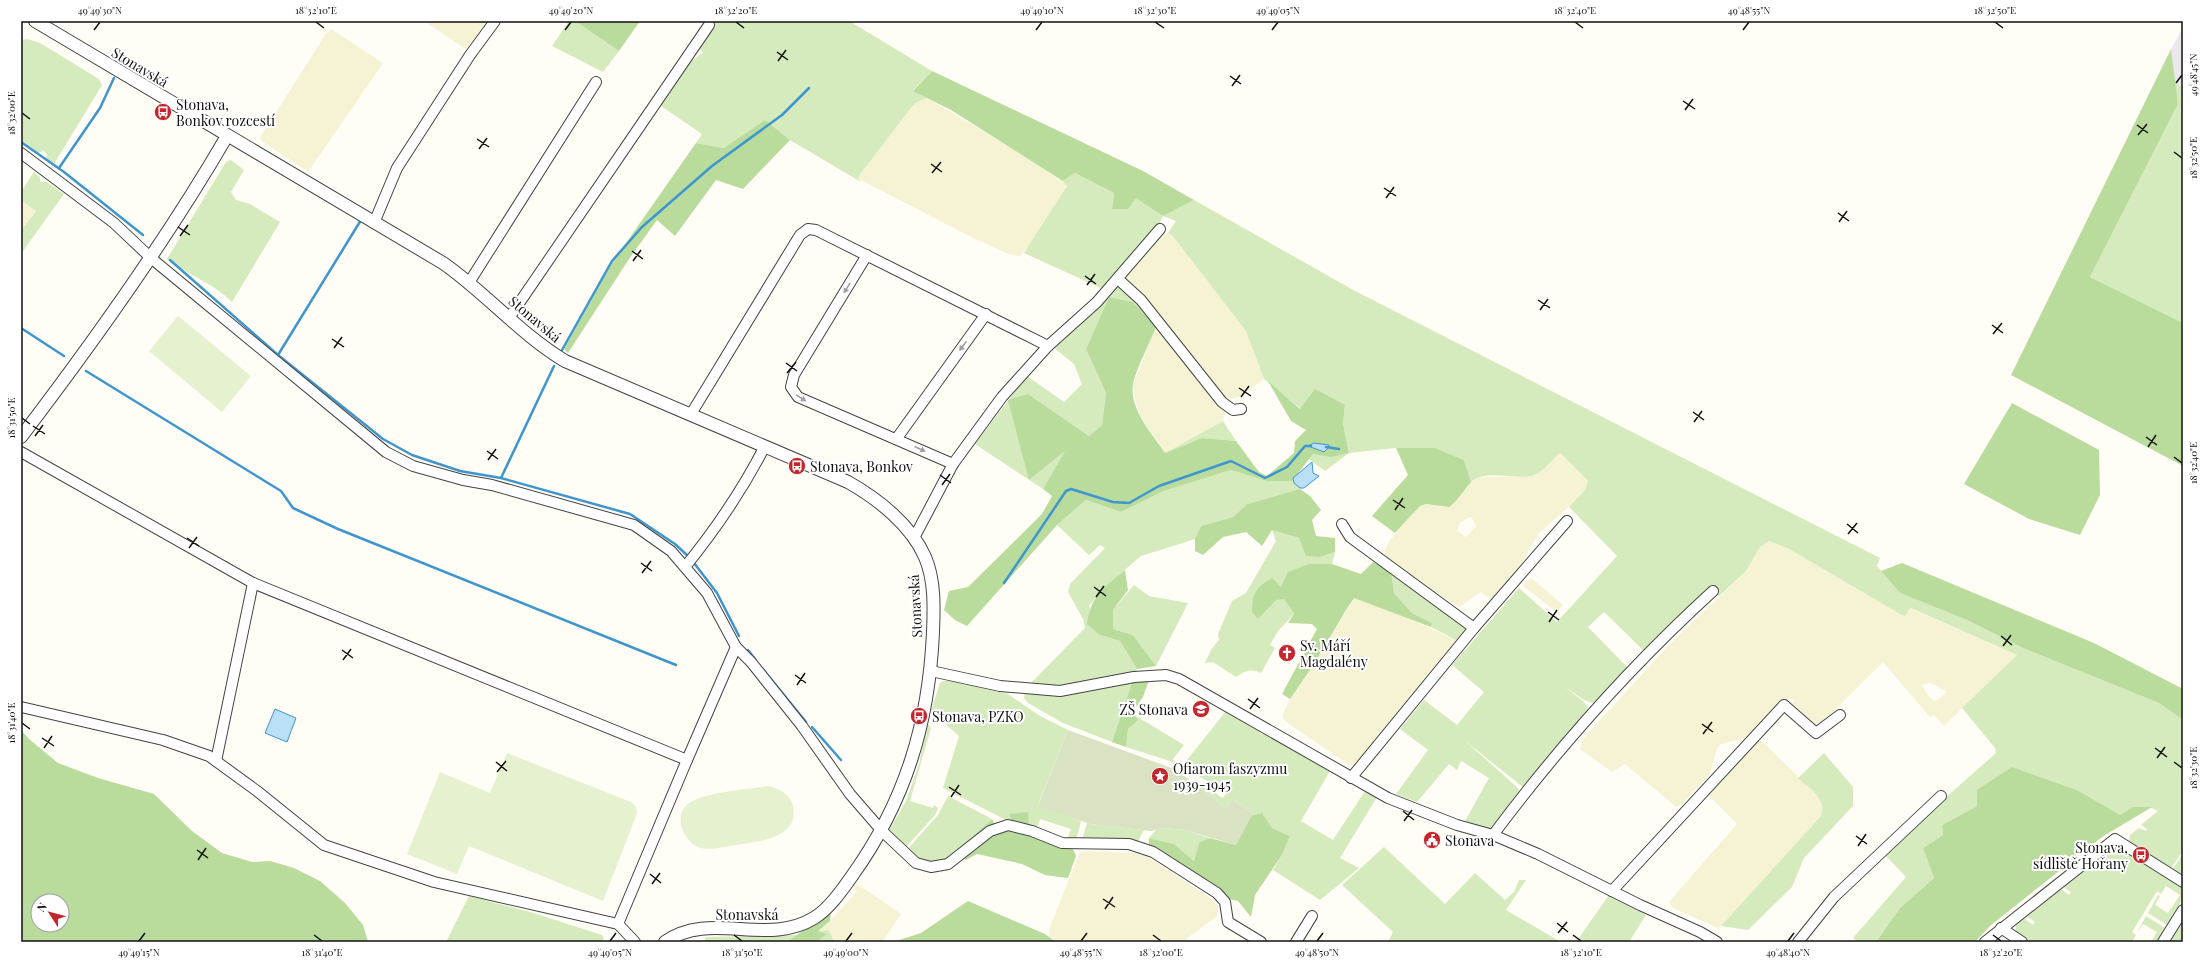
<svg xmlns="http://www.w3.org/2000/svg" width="2204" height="963" font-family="'Playfair Display',serif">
<rect width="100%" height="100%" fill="#fffdf5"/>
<path fill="#eee6ef" d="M2183 28V87L2175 83 2171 49Z"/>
<g fill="#f6f3d4" fill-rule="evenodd">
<path d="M424 21H487L466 49Z"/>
<path d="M331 29 383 63 308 172 263 142 260 138 325 35Z"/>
<path d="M927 98 1020 153 1067 184 1062 196 1031 244 1020 256 1009 254 971 237 859 179 858 177 911 108 917 102Z"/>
<path d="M21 200 36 210 23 228 21 227Z"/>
<path d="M1168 233 1172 235 1246 331 1264 379 1240 397 1230 399 1223 396 1123 278 1164 234Z"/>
<path d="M1156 327 1225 413 1223 421 1165 453 1141 418 1136 403 1133 385Z"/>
<path d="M1560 453 1588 481V486L1580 497 1539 533 1523 561 1495 602 1481 592 1459 607 1386 561 1384 552 1390 540 1420 506 1426 504 1444 507 1452 505 1471 482 1480 477H1521L1533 475 1539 472ZM1469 517 1472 518 1476 526 1468 535 1465 537 1457 530 1460 523Z"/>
<path d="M1769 541 1789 549 1900 614 1910 608 1912 609 2017 655 1944 726 1934 715 1930 717 1883 662 1819 726 1814 728 1791 706 1794 701 1792 699 1774 710 1746 738 1721 744 1717 748 1710 774 1682 804 1676 807 1625 764 1612 772 1580 749 1583 739 1667 647 1746 571 1760 547ZM1929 683 1935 685 1947 692 1939 699 1934 701 1928 696 1922 685Z"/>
<path d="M1531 578 1563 605 1557 612 1523 586Z"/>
<path d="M1354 598 1401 615 1458 641 1366 752 1351 766 1289 724 1283 718V714L1290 699 1316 661Z"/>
<path d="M1758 741H1762L1822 800 1824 808 1820 817 1721 926 1718 928 1673 908 1669 902 1737 824 1707 794Z"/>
<path d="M1087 851 1136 853 1148 857 1212 899 1218 907V914L1216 917 1182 942H1056L1049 937V930L1080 852Z"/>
<path d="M856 883 901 914 882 942H834L829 930 818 931 830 921 857 892 853 887Z"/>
</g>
<g fill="#d5ebbd">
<path d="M569 21H575L619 51 603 72 552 46Z"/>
<path d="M710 21H849L932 71 913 90 927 98 917 102 911 108 858 177 861 182 790 140 766 121 724 148 696 143 702 134 658 104 688 61H692L703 52 697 47Z"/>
<path d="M27 39 40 43 99 79 102 85 54 164 46 159 47 155 44 151 38 153 21 140V40Z"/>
<path d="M2175 83 2183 87V323L2090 277 2178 104Z"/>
<path d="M231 160 244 170 231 192 236 200 250 204 280 222 232 302C213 283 188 275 167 259L226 162Z"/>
<path d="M34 172 40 177V182H47L64 194 23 251 21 249V227L23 228 36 211 21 200V192Z"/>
<path d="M1075 173 1114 193 1112 209 1136 197 1163 216 1194 200 1355 291 1880 558 1877 566 1900 593 1967 620 2023 648 2159 703 2183 720V851L2171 868 2129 842 2130 835 2139 828 2146 831 2147 829 2141 825 2158 811C2145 803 2132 807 2120 815L2079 791 1977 806 1942 825 1943 835 1923 848 1934 878 1900 908 1876 942H1858L1853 938 1906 877 1883 853 1996 753 1995 748 1962 708 2017 655 1913 609 1910 608 1905 616 1900 614 1789 549 1769 541 1760 547 1746 571 1719 596 1709 588 1689 606 1646 653 1604 612 1588 627 1630 670 1595 704 1584 700 1564 686 1584 702 1590 711 1524 788 1464 740 1518 788 1520 794 1493 830 1465 821 1489 778 1461 761 1457 770 1449 764 1417 802 1396 794 1428 750 1400 729 1424 700 1457 725 1484 692 1452 665 1519 588 1557 622 1617 556 1569 507 1585 490 1588 481 1560 453C1552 460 1544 471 1534 475 1515 481 1487 468 1471 482L1464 460 1435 448H1396L1349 453 1325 471 1309 459 1313 454 1330 456 1349 452 1343 423 1345 405 1301 409 1264 379 1246 331 1172 235 1168 233 1176 221 1163 216 1156 231 1103 289 1024 253 1067 186 1063 181Z"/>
<path d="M1114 286 1123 287 1156 327 1133 302 1109 297 1086 349 1106 393 1102 425 1089 436 1028 394 1029 480 1066 450 1043 489 975 444 1027 376 1064 402 1082 384 1074 364 1053 347Z"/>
<path d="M1223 421 1236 441 1202 438 1165 453Z"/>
<path d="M1231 470 1266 481 1293 478 1294 483 1300 488H1304L1247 504 1233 517 1201 526 1195 539 1141 556 1101 590 1089 606 1100 635 1120 641 1137 669 1112 742 1063 723 1028 703 1024 698 1025 691 1030 688 1033 681 1085 628 1083 619 1068 592 1070 584 1105 548 1100 545 1089 555 1057 525 1086 500 1121 512 1164 491Z"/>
<path d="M1272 530 1299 538 1320 557 1335 552 1332 564H1309L1281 588 1258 618 1276 599H1284L1294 614 1278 631 1270 645 1275 648 1261 673C1251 668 1245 671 1236 677L1213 662 1205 663 1211 650 1219 640 1218 634 1232 601 1246 593 1276 541Z"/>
<path d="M1391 571 1471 631 1458 641 1431 627 1432 623 1412 613 1394 593Z"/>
<path d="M1134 585 1149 596 1188 603 1156 666 1133 635 1113 629V610Z"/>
<path d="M943 681H951L1008 694 1040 716 1068 730 1038 805 1081 821 1076 841 1067 840 1071 829 1040 819 1037 829 1029 827 1009 814 1012 823 943 788 959 736 931 711 940 683Z"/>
<path d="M1226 711 1262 730 1260 733 1262 735 1264 732 1330 771 1301 821 1333 840 1365 791 1377 797 1340 858 1359 868 1320 900 1273 870 1282 855 1290 836 1272 828 1262 813 1250 816 1253 813 1232 799 1226 809 1198 787C1209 782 1214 794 1223 798L1227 792 1225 789 1203 779 1183 765Z"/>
<path d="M1136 716 1184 745 1173 759 1176 763 1126 747 1128 729 1138 720Z"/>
<path d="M927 723 931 728 910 801 933 808 934 805 938 808 935 815 906 847 899 839 897 841 888 832 906 801 919 764Z"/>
<path d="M1824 753 1853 787V806L1804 858 1792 887 1748 930 1721 926 1820 817C1829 800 1810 789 1798 778Z"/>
<path d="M948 796 992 819 958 851 952 859 924 863 906 851 938 815Z"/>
<path d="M1087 823 1090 824 1144 830 1137 843 1082 840Z"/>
<path d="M1163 828 1185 830 1210 838 1199 844 1194 861 1174 844 1149 838 1156 830Z"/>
<path d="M2117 845 2183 888V898L2167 925 2148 913 2158 895 2160 896 2155 905 2168 913 2180 895 2166 886 2161 894 2157 891 2132 932 2136 935 2132 942H2028L2015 934 2016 925 2023 918 2033 925 2035 922 2026 916 2061 889 2069 895 2071 892 2063 887 2098 860 2106 865 2107 862 2101 857Z"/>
<path d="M1384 847 1445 904 1475 873 1505 900 1514 892 1519 880H1526L1506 910 1561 942H1388L1393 932 1342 885Z"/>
<path d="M2182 855H2183V875L2173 869Z"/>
<path d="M1609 895 1646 915 1629 942H1576Z"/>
<path d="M469 896 530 912 602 935 604 938 602 942H446Z"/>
<path d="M2183 914V942H2166Z"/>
<path d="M2146 916 2165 928 2156 942H2151L2157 932 2143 924 2137 932Z"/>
<path d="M829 930 834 942H817L827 934 818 931Z"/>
<path d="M799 935 787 942H704L706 937Z"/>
</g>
<g fill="#b9dc9c" fill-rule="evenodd">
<path d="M575 21H640L619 51Z"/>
<path d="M2171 49 2178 104 2090 277 2183 323V466L2011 375Z"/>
<path d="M932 71 1143 171 1194 200 1163 216 1136 198 1128 209H1112L1114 193 1075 173 1063 181 951 110 913 91Z"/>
<path d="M765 120 790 140 743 189 716 180 675 236 657 220 629 259 568 353 564 349 612 263 696 143 724 148Z"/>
<path d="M1109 297 1133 302 1156 327C1150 343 1136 369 1133 384 1129 409 1152 434 1165 453L1202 438 1236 441 1259 472 1267 476 1294 453 1295 441 1306 430 1291 421 1268 381 1300 409 1315 389 1345 405 1343 423 1349 453 1331 457 1313 454 1292 481H1266L1231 470 1164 491 1121 512 1086 500 1057 525 967 626 955 620 944 610 949 591 968 587 1042 514 1052 496 1043 489 1065 451 1029 480 1008 400 1028 394 1089 436 1102 425 1106 393 1086 349Z"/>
<path d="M2012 403 2099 450 2100 495 2080 535 2029 519 1964 484Z"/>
<path d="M1396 448H1435L1464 460 1471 482 1455 502 1449 507 1426 504 1420 506 1395 533 1372 516 1408 475Z"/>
<path d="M1300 489 1310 496 1321 510 1312 520 1316 536 1335 538V552L1320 557 1306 556 1299 538 1272 530 1262 546 1246 532 1223 537 1203 555 1195 551V539L1201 526 1233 517 1247 504Z"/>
<path d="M1373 562 1391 571 1394 593 1412 613 1432 623 1431 627 1354 598 1346 610 1316 661 1290 699 1282 694 1317 629 1312 624 1288 623 1294 614 1284 599 1276 600 1258 619 1252 612C1252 594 1256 587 1272 578L1281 587 1288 572 1309 564H1332L1361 574Z"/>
<path d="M1902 563 2094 643 2183 689V720L2159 703 2023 648 1967 620 1900 593 1881 571Z"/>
<path d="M1125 570 1128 590 1113 610V629L1133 635 1156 666 1137 669 1120 641 1100 635 1087 624C1091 595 1103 588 1125 570Z"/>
<path d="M1134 677 1149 680 1143 697 1133 711 1138 720 1128 729 1126 747 1112 742Z"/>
<path d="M21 730 29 739 58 763 98 778 154 794 192 831 222 853 252 862 270 861 294 868 320 881 345 903 363 925 368 942H21ZM38 901H62V925H38Z"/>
<path d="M2012 767 2079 791 2120 815 2133 807H2152L2102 837 1991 925 1975 942H1876L1900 908 1934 878 1923 848 1943 835 1942 825 1977 806V790Z"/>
<path d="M1028 812 1029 827 1072 847 1076 856 1068 878 1045 875 1022 864 977 854 966 860 957 851 992 819 996 826 1014 828 1009 814Z"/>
<path d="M1262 813 1272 828 1290 836 1282 855 1255 895 1251 917 1238 901 1216 896 1149 856V838L1174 844 1194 861 1199 843 1210 838 1236 845 1250 816Z"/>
<path d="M968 901 1045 934 1056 942H893L921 933Z"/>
<path d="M831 911 830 921 818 931 827 934 817 942H787Z"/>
</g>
<path fill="#d9e3c4" d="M1068 730 1177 770 1226 809 1232 799 1253 813 1236 845 1185 830 1163 828 1151 831 1090 824 1038 806Z"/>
<g fill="#e6f2cf">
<path d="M178 316 251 376 222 412 149 351Z"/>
<path d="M507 753 631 802C636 806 638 809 636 816L603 901 469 846 457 874 407 854 440 772 490 793Z"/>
<path d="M769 786C780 789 790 794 793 806 801 842 748 842 725 847 717 848 708 850 701 848 683 843 672 815 689 803 705 792 749 789 769 786Z"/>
</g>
<g fill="#b9e0f7" stroke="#3f96cf">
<path d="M1314 443 1329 445V447L1324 452 1308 446Z"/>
<path d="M1312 462 1313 473 1319 476 1304 488H1300L1294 483 1293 478Z"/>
<path d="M275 709 296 718 287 742 265 733Z"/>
</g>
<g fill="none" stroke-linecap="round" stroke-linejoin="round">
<g stroke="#3f96cf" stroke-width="2.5">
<path d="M21 142 64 172 143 235"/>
<path d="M59 168 100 108 114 78"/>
<path d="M170 260 278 355 383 439 412 455 460 471 501 478 630 514 675 544 689 557"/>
<path d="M21 328 64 356"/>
<path d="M562 350 612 261 642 227 712 166 782 115 809 88"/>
<path d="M278 355 361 220"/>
<path d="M86 371 281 491 293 508 338 529 676 665"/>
<path d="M1326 447 1339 449"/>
<path d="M501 478 554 366"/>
<path d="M694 563 717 593 739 636"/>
<path d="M1004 583 1066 491 1071 489 1113 502 1129 503 1159 486 1231 461 1265 478 1287 467 1305 446H1311"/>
<path d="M748 650 755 659"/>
<path d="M762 668 806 722"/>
<path d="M812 727 841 760"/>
</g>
<defs>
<g id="minor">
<path d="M21 153 114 223 151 258 386 452 413 466 463 480 492 485 634 525 671 551 707 593 736 647 751 662 802 726 850 794 882 831 916 863 931 867 948 864 990 831 1008 825 1032 831 1062 843 1129 844 1153 852 1217 893 1225 902 1228 922 1261 942"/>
<path d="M374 223 397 168 470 55 495 21"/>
<path d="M867 255 794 375 791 387 798 397 953 464"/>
<path d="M1118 279 1141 300 1222 402 1233 410 1241 409"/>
<path d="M470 281 596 82"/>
<path d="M509 318 709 25"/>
<path d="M1048 346 1097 302 1160 229"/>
<path d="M691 414 800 235 808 229 816 230 1048 346 1002 397 953 464 914 538"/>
<path d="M897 438 986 314"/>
<path d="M21 452 253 583 687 760 618 924 635 942"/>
<path d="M1342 524 1350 537 1474 628"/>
<path d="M685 567C715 530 743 489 765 446"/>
<path d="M931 671 1000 686 1060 691 1134 677 1166 675 1179 679 1388 798 1457 825 1493 835 1538 854 1640 905 1700 932 1717 942"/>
<path d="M21 707 163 740 209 756 257 791 324 845 434 882 618 924"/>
<path d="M687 760 736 647"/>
<path d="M216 761 253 583"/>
<path d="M1351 778 1474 628 1567 521"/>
<path d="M1493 835C1558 748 1632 665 1713 591"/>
<path d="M1612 891 1784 705 1816 733 1840 715"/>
<path d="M2001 928 2022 942"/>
<path d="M1296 942 1312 916"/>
<path d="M1798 942 1834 897 1941 796"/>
<path d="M1985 942 2115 839 2183 882"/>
<path d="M2163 942 2183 910"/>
</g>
<g id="tertiary">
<path d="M35 21 443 263C486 293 520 334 565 361L848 482C878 499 911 525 925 557 935 580 934 608 933 632 929 724 905 802 852 876 842 890 829 909 814 918 767 947 710 910 665 942"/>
<path d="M21 437C95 340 166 241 227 136"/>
</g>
</defs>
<use href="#minor" stroke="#444" stroke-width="12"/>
<use href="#tertiary" stroke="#444" stroke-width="14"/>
<use href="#minor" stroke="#fff" stroke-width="10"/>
<use href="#tertiary" stroke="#fff" stroke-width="12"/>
</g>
<defs><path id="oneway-solid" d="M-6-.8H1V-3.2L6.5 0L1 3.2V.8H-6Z"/></defs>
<g fill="#a0a0a0">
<use href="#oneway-solid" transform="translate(847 288) rotate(122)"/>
<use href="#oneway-solid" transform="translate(963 346) rotate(126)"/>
<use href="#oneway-solid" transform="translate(801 398) rotate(32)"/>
<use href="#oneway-solid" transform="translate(920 449) rotate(25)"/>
</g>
<path fill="none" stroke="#111" stroke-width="1.5" d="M316 22 324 28M736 22 744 28M1155 22 1164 28M1575 22 1583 28M1995 22 2003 28M94 30 100 22M565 30 571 22M1036 30 1042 22M1272 30 1278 22M1743 30 1749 22M777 52 788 60M778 61 786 50M1230 76 1241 84M2176 83 2182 75M1232 86 1240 75M1683 101 1695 109M1685 110 1693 99M22 113 30 119M2137 125 2148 133M2138 135 2147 124M477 139 489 147M479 149 487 138M2174 152 2182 158M931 164 942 172M932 173 941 162M1384 188 1396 196M1386 198 1394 187M1838 213 1849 221M1839 222 1847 211M178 227 190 235M180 236 188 225M632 251 643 259M633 261 641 250M1085 276 1096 284M1087 285 1095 274M1538 300 1550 308M1540 310 1548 299M1992 325 2003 333M1993 334 2002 323M332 339 344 347M334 348 342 337M786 363 797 371M787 373 796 362M1239 388 1251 396M1241 397 1249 386M1693 412 1704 420M22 418 30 424M1694 422 1702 411M33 426 45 434M35 436 43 425M2146 437 2157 445M2148 447 2156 435M487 451 498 459M2174 457 2182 463M488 460 496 449M940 475 951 483M942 485 950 474M1393 500 1405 508M1395 510 1403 498M1847 524 1858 533M1848 534 1857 523M187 538 199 546M189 548 197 537M641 563 652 571M642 573 651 561M1094 587 1106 596M1096 597 1104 586M1548 612 1559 620M1549 622 1557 610M2001 636 2012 645M2003 646 2011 635M342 650 353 658M343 660 351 649M795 675 806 683M797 685 805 673M1248 699 1260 708M1250 709 1258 698M22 723 30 729M1702 724 1713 732M1703 734 1712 722M42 738 54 746M44 748 52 736M2155 748 2167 757M2157 758 2165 747M496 762 507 771M2174 762 2182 768M497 772 506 761M949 787 961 795M951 797 959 785M1403 811 1414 820M1404 821 1412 810M1856 836 1867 844M1858 846 1866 834M197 850 208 858M198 860 206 848M650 874 661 883M652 884 660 873M1103 899 1115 907M1105 909 1113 897M1557 923 1568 932M1558 933 1567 922M314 935 322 941M734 935 742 941M1153 935 1161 941M1573 935 1581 941M1993 935 2001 941M139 941 145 933M610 941 616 933M846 941 852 933M1081 941 1087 933M1317 941 1323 933M1788 941 1794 933"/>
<defs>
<symbol id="bus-disc" viewBox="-11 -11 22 22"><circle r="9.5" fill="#c4262e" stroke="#fff"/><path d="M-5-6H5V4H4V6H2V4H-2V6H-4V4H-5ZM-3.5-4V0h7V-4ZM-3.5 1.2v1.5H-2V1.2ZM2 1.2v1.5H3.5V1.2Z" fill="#fff"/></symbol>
<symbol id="church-disc" viewBox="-11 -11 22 22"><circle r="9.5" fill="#c4262e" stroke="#fff"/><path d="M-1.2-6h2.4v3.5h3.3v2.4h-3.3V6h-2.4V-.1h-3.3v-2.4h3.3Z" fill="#fff"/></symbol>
<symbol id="school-disc" viewBox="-11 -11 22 22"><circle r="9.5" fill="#c4262e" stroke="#fff"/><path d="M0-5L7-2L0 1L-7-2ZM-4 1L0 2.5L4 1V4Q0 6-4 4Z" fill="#fff"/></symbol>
<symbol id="sight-disc" viewBox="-11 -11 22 22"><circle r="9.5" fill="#c4262e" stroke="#fff"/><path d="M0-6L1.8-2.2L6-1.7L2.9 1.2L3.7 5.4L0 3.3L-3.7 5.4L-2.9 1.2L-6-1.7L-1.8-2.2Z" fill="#fff"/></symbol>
<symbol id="civic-disc" viewBox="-11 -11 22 22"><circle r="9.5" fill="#c4262e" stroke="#fff"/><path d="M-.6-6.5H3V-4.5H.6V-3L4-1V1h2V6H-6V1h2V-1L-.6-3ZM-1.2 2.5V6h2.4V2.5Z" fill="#fff"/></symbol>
</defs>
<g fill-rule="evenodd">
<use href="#bus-disc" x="153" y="102" width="20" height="20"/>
<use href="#bus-disc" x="787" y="456" width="20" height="20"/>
<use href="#church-disc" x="1277" y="643" width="20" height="20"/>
<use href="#school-disc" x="1191" y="699" width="20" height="20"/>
<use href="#bus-disc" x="909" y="706" width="20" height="20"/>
<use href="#sight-disc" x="1150" y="766" width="20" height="20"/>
<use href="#civic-disc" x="1422" y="830" width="20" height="20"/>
<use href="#bus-disc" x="2131" y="845" width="20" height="20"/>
</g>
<g text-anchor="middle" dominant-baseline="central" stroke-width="4" stroke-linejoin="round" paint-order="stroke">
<g font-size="14" fill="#111" stroke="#fff">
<text transform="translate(140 67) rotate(31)">Stonavská</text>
<text transform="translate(535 319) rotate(40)">Stonavská</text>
<text transform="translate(915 606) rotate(-93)">Stonavská</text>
<text x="747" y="914">Stonavská</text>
</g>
<g font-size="14" fill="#111" stroke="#fff" text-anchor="start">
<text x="176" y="104">Stonava,<tspan x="176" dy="16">Bonkov rozcestí</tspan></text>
<text x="810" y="466">Stonava, Bonkov</text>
<text x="1300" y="645">Sv. Máří<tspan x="1300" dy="16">Magdalény</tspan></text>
<text x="1188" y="709" text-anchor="end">ZŠ Stonava</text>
<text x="932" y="716">Stonava, PZKO</text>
<text x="1173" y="768">Ofiarom faszyzmu<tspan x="1173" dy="16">1939-1945</tspan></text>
<text x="1445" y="840">Stonava</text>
<text x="2128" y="847" text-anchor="end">Stonava,<tspan x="2128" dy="16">sídliště Hořany</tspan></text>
</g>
</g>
<rect width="2204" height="963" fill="none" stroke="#ffffff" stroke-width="44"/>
<g transform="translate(50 913) rotate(306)"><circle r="19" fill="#ffffff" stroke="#a0a0a0"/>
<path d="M0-3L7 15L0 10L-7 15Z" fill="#c4262e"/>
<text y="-6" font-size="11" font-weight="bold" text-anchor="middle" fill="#111111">N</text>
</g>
<rect x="22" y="22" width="2160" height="919" fill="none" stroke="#111" stroke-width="1.5"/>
<g font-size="10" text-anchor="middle" fill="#111">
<text x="100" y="14">49°49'30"N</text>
<text x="316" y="14">18°32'10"E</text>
<text x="571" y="14">49°49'20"N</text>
<text x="736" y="14">18°32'20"E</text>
<text x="1042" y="14">49°49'10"N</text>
<text x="1155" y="14">18°32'30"E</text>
<text x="1278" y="14">49°49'05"N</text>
<text x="1575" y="14">18°32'40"E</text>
<text x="1749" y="14">49°48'55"N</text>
<text x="1995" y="14">18°32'50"E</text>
<text transform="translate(2193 75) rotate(-90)" y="4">49°48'45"N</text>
<text transform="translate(11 113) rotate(-90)" y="4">18°32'00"E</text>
<text transform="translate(2193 158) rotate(-90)" y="4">18°32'50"E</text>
<text transform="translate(11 418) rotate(-90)" y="4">18°31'50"E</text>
<text transform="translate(2193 463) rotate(-90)" y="4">18°32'40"E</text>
<text transform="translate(11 723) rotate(-90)" y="4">18°31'40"E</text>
<text transform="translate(2193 768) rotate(-90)" y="4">18°32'30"E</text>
<text x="139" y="956">49°49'15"N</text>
<text x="322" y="956">18°31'40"E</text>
<text x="610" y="956">49°49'05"N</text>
<text x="742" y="956">18°31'50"E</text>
<text x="846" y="956">49°49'00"N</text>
<text x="1081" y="956">49°48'55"N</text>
<text x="1161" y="956">18°32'00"E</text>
<text x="1317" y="956">49°48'50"N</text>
<text x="1581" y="956">18°32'10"E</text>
<text x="1788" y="956">49°48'40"N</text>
<text x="2001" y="956">18°32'20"E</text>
</g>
</svg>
